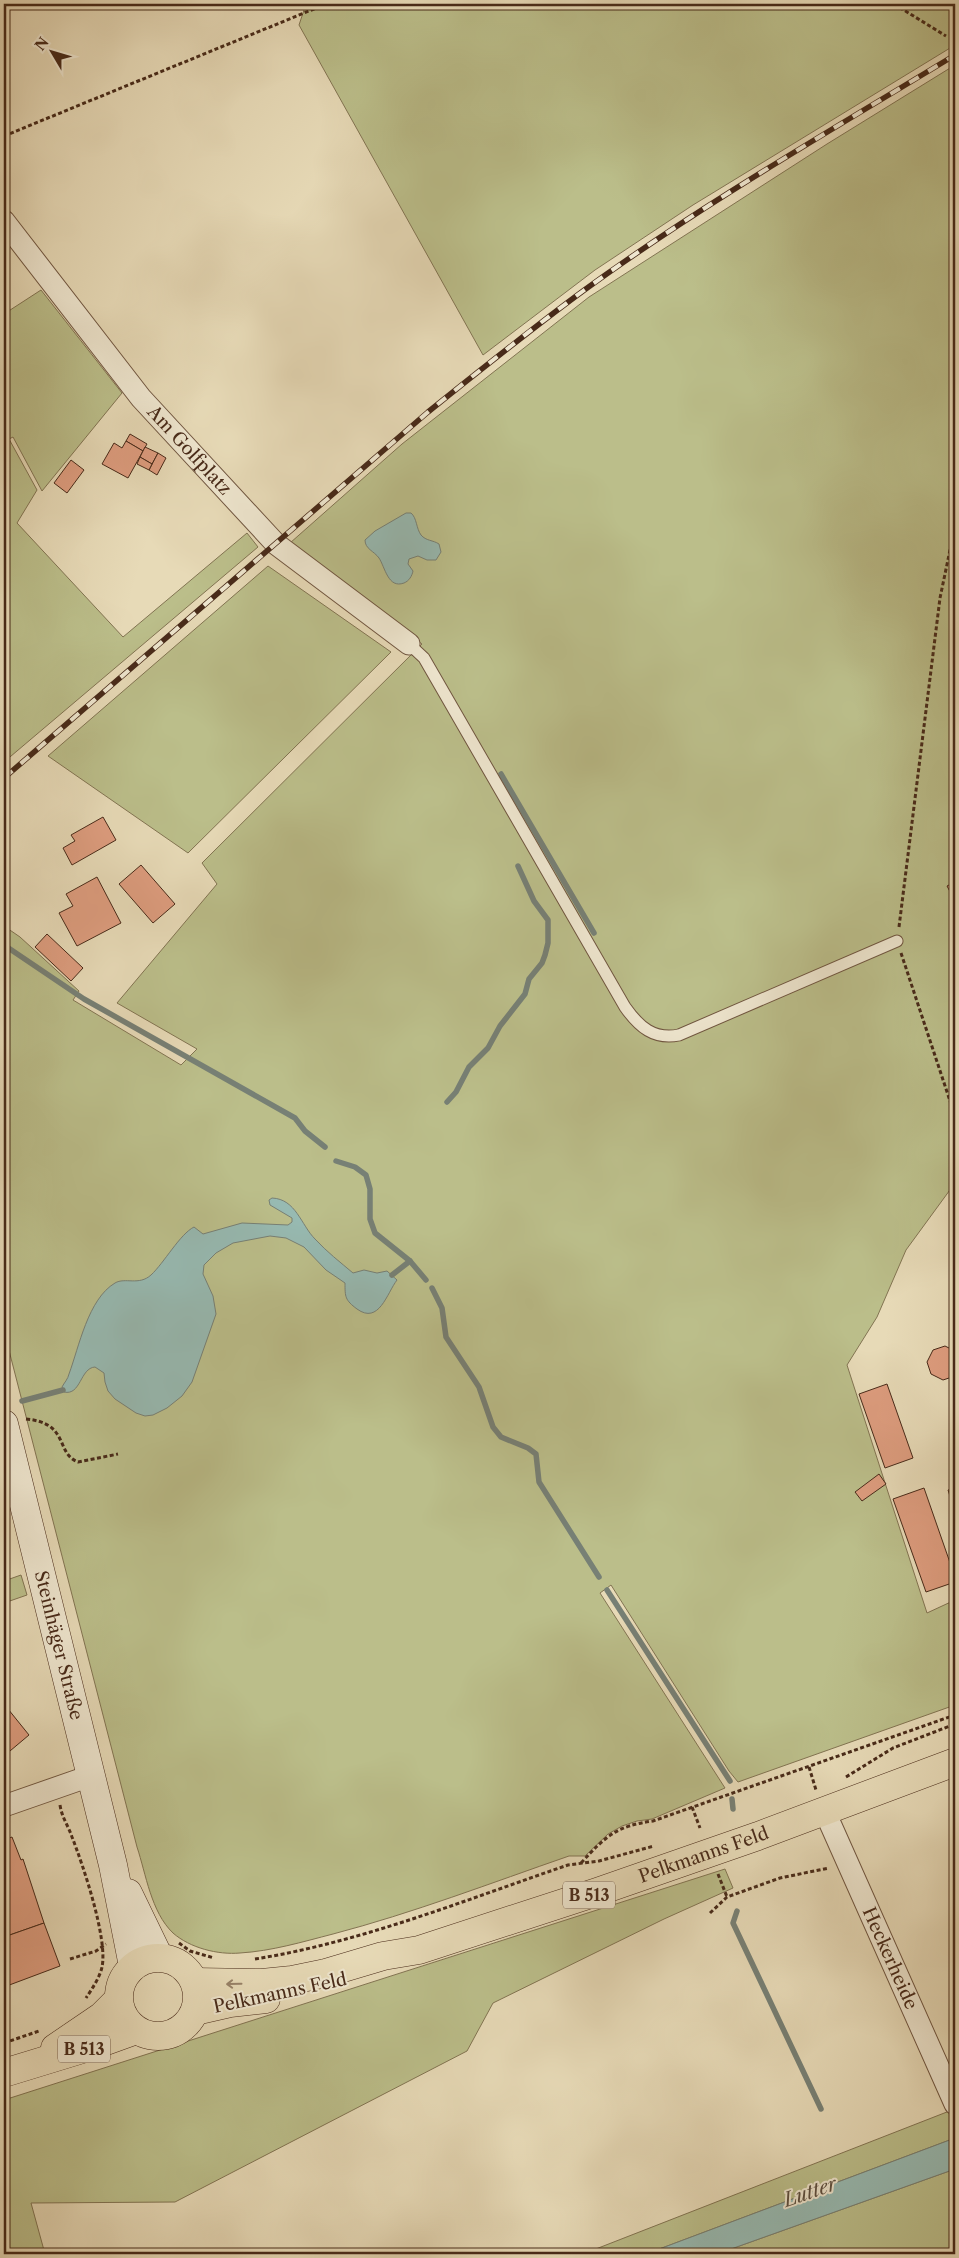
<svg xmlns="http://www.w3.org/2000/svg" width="959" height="2258" font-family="'Libre Caslon Text',serif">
<rect width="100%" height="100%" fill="#e7dab7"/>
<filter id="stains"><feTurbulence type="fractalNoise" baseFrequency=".004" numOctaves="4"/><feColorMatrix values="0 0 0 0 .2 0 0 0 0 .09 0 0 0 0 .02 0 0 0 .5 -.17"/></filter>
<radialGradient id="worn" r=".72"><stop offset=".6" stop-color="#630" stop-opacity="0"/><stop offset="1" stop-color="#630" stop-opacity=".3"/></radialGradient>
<g fill="#bbbe8a" stroke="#827452">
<path d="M306 4H955V45L693 205 595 270 483 355 299 25Z"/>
<path d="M955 65V1183L906 1250 877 1317 847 1365 927 1613 955 1600V1705L738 1782 729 1771 611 1585 600 1593 725 1788 652 1819 637 1821 622 1826 608 1834 585 1856H569C491 1883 413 1913 333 1934 302 1942 272 1951 240 1953 218 1955 190 1948 173 1933 151 1912 146 1874 137 1847L4 1331V926L20 937 79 991 73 1000 181 1065 197 1049 117 1003 217 884 202 863 422 644 290 543 402 444 589 297 827 144Z"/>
<path d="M41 290 122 393 42 491 13 437 9 439 37 490 17 523 123 637 247 533 258 547 4 762V314Z"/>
<path d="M268 566 391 652 188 853 48 756Z"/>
<path d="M21 1575 27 1595 4 1603V1581Z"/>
<path d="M725 1869 733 1888 664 1919 493 2003 467 2051 175 2202 31 2203 45 2254H4V2100Z"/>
<path d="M952 2110 955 2118V2138L646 2254H583Z"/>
<path d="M955 2169V2247L940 2254H717Z"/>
</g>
<g fill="#97bab2" stroke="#778075">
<path d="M406 513H411C417 518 416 528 421 535 426 541 433 540 439 544L441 552 436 560H427L418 556 409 559 408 564 413 571C412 576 409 581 404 583 388 589 385 567 379 558 374 551 365 549 365 540L375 531Z"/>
<path d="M272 1198C296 1199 301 1225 315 1239 327 1252 340 1262 353 1273L364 1270 377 1273 387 1271 397 1280C387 1293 379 1325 357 1309 345 1300 345 1297 345 1283L326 1270 304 1247 286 1238 270 1236 233 1243 216 1253 204 1265 203 1274 213 1296 216 1314 192 1382 182 1396 167 1408 153 1415 145 1416 136 1413 115 1399 108 1391 105 1382 104 1373 95 1367C80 1368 81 1396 64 1392L62 1387C64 1383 68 1379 69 1374 79 1347 88 1299 115 1283 125 1277 139 1286 151 1275 164 1263 180 1234 194 1227L203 1234 242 1223 288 1225 292 1222V1218L270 1205 269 1200Z"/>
<path d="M955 2138V2169L717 2254H646Z"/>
</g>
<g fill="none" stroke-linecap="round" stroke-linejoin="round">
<g stroke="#778075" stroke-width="5.5">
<path d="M501 774 594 933"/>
<path d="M4 945 84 999 295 1118 305 1131 325 1147"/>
<path d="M447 1102 456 1092 469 1067 488 1048 500 1026 525 994 529 979 542 963 545 955 548 943V920L534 901 518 866"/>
<path d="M336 1161 355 1167 366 1175 370 1189V1219L375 1233 410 1261 426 1280"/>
<path d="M392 1275 410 1261"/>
<path d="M432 1288 442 1308 446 1337 479 1387 493 1427 501 1437 528 1448 536 1454 539 1482 599 1577"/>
<path d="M22 1401 63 1390"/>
<path d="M607 1590 730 1781"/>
<path d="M732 1799 733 1809"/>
<path d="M737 1911 733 1923 821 2109"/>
</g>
</g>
<g fill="#de9d7f" stroke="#482a19">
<path d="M130 434 147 444 143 451 126 441Z"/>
<path d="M126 441 143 451 128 478 102 464 114 443 122 448Z"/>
<path d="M145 447 158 453 152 464 140 457Z"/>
<path d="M158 453 166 458 157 475 149 470Z"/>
<path d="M140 457 152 464 149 470 137 464Z"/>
<path d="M71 460 84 470 67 493 54 483Z"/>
<path d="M103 817 116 840 72 865 63 848 75 841 71 835Z"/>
<path d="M141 865 175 904 153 923 119 884Z"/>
<path d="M97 877 121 923 77 946 59 913 73 906 66 894Z"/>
<path d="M955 882V901L947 886Z"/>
<path d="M47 934 83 968 71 981 35 947Z"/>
<path d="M945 1346 955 1351V1376L943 1380 931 1374 927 1362 933 1350Z"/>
<path d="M887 1384 913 1458 885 1468 859 1394Z"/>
<path d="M879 1474 886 1484 862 1501 855 1492Z"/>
<path d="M924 1488 955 1577V1582L926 1592 893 1499Z"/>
<path d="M955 1488V1512L948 1490Z"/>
<path d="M4 1704 29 1735 4 1756Z"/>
<path d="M12 1837 21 1860 23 1859 44 1923 4 1937V1840Z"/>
<path d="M44 1923 60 1966 4 1987V1937Z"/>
</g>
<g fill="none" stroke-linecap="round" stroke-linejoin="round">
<defs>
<path id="lane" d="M409 644 424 658 625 1007C639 1027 654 1040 679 1035L897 941"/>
<g id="street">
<path id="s1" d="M4 221 141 398 276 544 409 644"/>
<path d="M4 1806 90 1776"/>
<path id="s2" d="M825 1812 955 2104"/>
</g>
<g id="secondary">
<path id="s3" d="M4 1424 113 1865 133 1966"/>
<path d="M128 1893 159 1957"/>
</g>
<g id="primary">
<circle cx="158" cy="1997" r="39"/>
<path id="s4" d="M195 1982 262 1983 292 1980 326 1973 383 1956 419 1950 597 1892 758 1836 955 1762"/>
<path d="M195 2011 230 2003 266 1999"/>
<path d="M55 2048 102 2016 118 2000"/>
<path d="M4 2073 89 2047 136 2030"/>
</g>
</defs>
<use href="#lane" stroke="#705640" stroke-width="13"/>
<use href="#street" stroke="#705640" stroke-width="23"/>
<use href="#secondary" stroke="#482a19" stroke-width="29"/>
<use href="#primary" stroke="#482a19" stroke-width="29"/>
<g stroke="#482a19" stroke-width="3" stroke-dasharray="4 2.5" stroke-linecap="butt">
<path d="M894 4 946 36"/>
<path d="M4 136 326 4"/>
<path d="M899 927 940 598 955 526"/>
<path d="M901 953 955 1116"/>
<path d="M26 1419C70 1423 55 1453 78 1462L118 1454"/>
<path d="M809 1767 816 1790"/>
<path d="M846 1777 893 1748 955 1724"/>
<path d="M60 1805C62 1818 68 1825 72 1837 83 1865 108 1939 102 1967 100 1977 92 1989 86 1998"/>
<path d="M692 1807 700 1828"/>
<path d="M581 1863C606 1836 616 1826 653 1821L955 1715"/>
<path d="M718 1874 727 1897"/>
<path d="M710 1913 727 1897 780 1878 829 1868"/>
<path d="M179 1943 190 1951 214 1958"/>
<path d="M70 1959 96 1951 106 1944"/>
<path d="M255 1959C362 1942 465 1900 568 1865L599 1861 654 1846"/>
<path d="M4 2043 39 2031"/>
</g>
<use href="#lane" stroke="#efe7d0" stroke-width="11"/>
<use href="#street" stroke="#efe7d0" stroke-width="21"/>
<use href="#secondary" stroke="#efe7d0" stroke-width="28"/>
<use href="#primary" stroke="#e7dab7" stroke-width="28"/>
<defs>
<path id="rail" d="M4 778 428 412C479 371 530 330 583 291 701 205 830 131 955 55"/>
</defs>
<use href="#rail" stroke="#482a19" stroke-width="5.5"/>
<use href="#rail" stroke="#efe7d0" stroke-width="4" stroke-dasharray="11" stroke-linecap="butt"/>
</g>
<defs><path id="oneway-shaft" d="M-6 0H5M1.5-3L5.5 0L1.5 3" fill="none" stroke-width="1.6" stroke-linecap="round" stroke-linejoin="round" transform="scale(1.25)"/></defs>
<use stroke="#988268" href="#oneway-shaft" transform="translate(234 1984) rotate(179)"/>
<g text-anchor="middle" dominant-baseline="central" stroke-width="4" stroke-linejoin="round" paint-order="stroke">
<g fill="#efe7d0" stroke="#7a6350" stroke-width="1">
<rect x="563" y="1881.5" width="52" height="27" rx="4"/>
<rect x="58" y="2035.5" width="52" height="27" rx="4"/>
</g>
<g font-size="16" font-weight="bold" fill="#482a19">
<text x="589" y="1895">B 513</text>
<text x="84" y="2049">B 513</text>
</g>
<g font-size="18" fill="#482a19" stroke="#efe7d0">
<text stroke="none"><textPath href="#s1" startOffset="295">Am Golfplatz</textPath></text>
<text stroke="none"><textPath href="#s3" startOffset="228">Steinhäger Straße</textPath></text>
<text stroke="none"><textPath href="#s4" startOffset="528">Pelkmanns Feld</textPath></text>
<text stroke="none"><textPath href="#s2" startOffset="160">Heckerheide</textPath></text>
<text transform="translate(280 1993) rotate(-12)">Pelkmanns Feld</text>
</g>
<g font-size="19" font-style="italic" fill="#5c4e3f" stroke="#efe7d0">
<text transform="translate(810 2192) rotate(-19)">Lutter</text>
</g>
</g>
<rect width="959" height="2258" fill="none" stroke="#e7dab7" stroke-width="20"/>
<rect x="5" y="5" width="949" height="2248" fill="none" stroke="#482a19" stroke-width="2.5"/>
<rect x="10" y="10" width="939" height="2238" fill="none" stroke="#482a19"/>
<g transform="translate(52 52) rotate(308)" stroke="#efe7d0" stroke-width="4" paint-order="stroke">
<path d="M0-4L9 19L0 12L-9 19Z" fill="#482a19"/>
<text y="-8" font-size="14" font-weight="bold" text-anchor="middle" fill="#482a19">N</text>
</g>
<rect width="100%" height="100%" filter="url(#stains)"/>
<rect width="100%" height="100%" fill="url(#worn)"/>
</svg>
